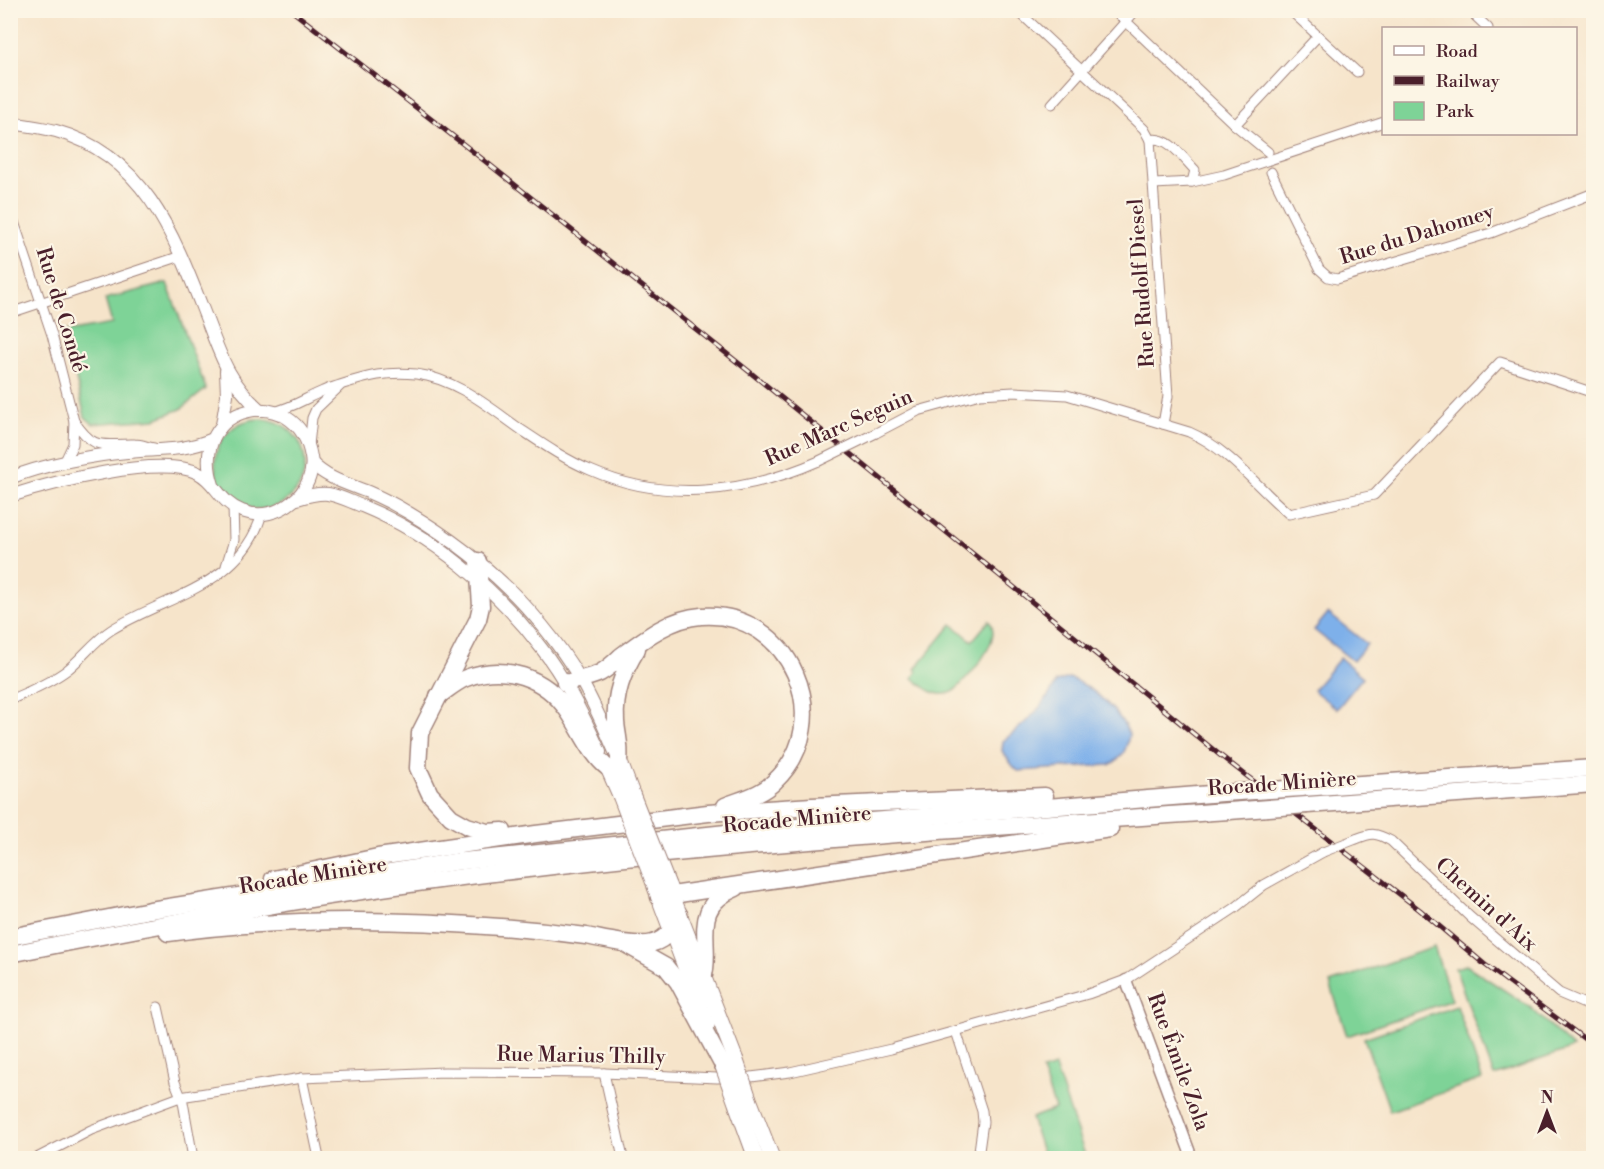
<svg xmlns="http://www.w3.org/2000/svg" width="1604" height="1169" font-family="'Libre Bodoni',serif">
<rect width="100%" height="100%" fill="#fcf5e5"/>
<filter id="ink" filterUnits="userSpaceOnUse"><feTurbulence type="fractalNoise" baseFrequency=".0167" numOctaves="2"/><feDisplacementMap in="SourceGraphic" scale="12" xChannelSelector="R" yChannelSelector="G"/><feConvolveMatrix kernelMatrix="1 2 1 2 8 2 1 2 1" color-interpolation-filters="sRGB"/></filter>
<filter id="wash" filterUnits="userSpaceOnUse"><feTurbulence type="fractalNoise" baseFrequency=".008" numOctaves="4" result="noise"/><feDisplacementMap in="SourceGraphic" scale="24" xChannelSelector="R" yChannelSelector="G"/><feGaussianBlur stdDeviation="1.35" result="paint"/><feColorMatrix in="noise" values="0 0 0 0 0 0 0 0 0 0 0 0 0 0 0 0 0 1.4 0 .05"/><feComposite in="paint" operator="in"/></filter>
<g filter="url(#wash)">
<rect width="100%" height="100%" fill="#f6e4ca"/>
<g fill="#7ed397" stroke="#647961" stroke-width="1.5">
<path d="M167 283 206 389 181 409 155 419 93 424 85 417 65 332 112 324 105 299Z"/>
<circle cx="260" cy="464" r="45"/>
<path d="M989 621C1005 639 967 679 953 692 936 699 925 688 913 678L917 671 915 669 952 624 972 641Z"/>
<path d="M1434 947 1452 1000 1347 1036 1330 983Z"/>
<path d="M1466 965 1530 1007 1573 1048 1494 1076 1455 968Z"/>
<path d="M1457 1006 1482 1079 1390 1111 1364 1038Z"/>
<path d="M1055 1067 1086 1158H1044L1031 1118 1055 1109 1042 1071Z"/>
</g>
<g fill="#7eb0ea" stroke="#64688a" stroke-width="1.5">
<path d="M1328 613 1367 644 1353 661 1314 630Z"/>
<path d="M1340 658 1363 677 1337 709 1313 690Z"/>
<path d="M1069 678C1090 684 1121 713 1129 734 1127 749 1123 758 1109 765L1018 771 1013 766 1002 751 1003 741C1024 725 1045 706 1056 682Z"/>
</g>
</g>
<g filter="url(#ink)">
<g fill="none" stroke-linecap="round" stroke-linejoin="round">
<defs>
<g id="minor">
<path d="M1017 10 1144 129 1150 140C1168 135 1183 158 1195 170L1192 182"/>
<path d="M1114 10 1235 125 1268 152"/>
<path d="M1290 10 1357 72"/>
<path d="M1469 10 1488 28"/>
<path d="M1052 104 1136 10"/>
<path d="M1235 125 1318 36"/>
<path d="M1150 140 1168 396 1163 424"/>
<path d="M1271 172 1319 269 1328 277 1337 279 1491 233 1594 193"/>
<path d="M1154 184 1192 182 1224 175 1384 122"/>
<path d="M10 210 52 335 74 421 73 444 64 463"/>
<path d="M10 313 181 256"/>
<path d="M273 412C292 408 306 398 323 391 329 388 335 387 340 385 368 376 387 371 416 374 457 379 490 408 523 431 544 445 566 460 590 470 665 503 746 493 819 461"/>
<path d="M74 421C96 453 102 443 135 444 141 444 148 447 154 448"/>
<path d="M876 433 918 411 980 394 1014 392 1067 395 1189 432C1229 449 1256 486 1289 514L1374 495 1500 362 1594 393"/>
<path d="M309 445 312 418 316 409 340 386"/>
<path d="M226 566 234 540 233 507"/>
<path d="M10 700C29 691 50 683 67 670 83 657 94 641 111 630 167 595 240 587 262 514"/>
<path d="M1356 839C1372 833 1375 832 1391 841L1470 917 1559 993 1594 1008"/>
<path d="M158 1007 175 1082 183 1102 193 1158"/>
<path d="M956 1031 982 1111 983 1122 978 1158"/>
<path d="M604 1073 623 1158"/>
<path d="M302 1078 319 1158"/>
<path d="M37 1158 91 1130 180 1097 302 1078 444 1072 604 1073 717 1078 751 1077 790 1072 891 1049 1088 994 1126 980 1235 908 1264 885 1323 852"/>
</g>
<path id="tertiary" d="M1126 980 1192 1158"/>
<g id="secondary">
<path d="M10 123C25 125 41 127 56 131 147 156 176 241 207 320 221 357 229 382 260 410"/>
<path d="M222 425 227 395 226 371"/>
<path d="M312 463C327 479 348 484 368 492 382 498 396 505 409 513 478 554 537 608 579 677 594 702 605 730 617 756"/>
<path d="M10 478C42 465 93 455 127 452 158 449 183 452 213 439"/>
<path d="M10 496C51 483 160 454 198 473 216 482 219 502 242 511 260 518 279 513 293 501 306 491 314 473 311 457 298 380 186 403 213 485"/>
<path d="M297 499C307 496 317 493 328 494 340 496 351 502 362 506 433 535 497 589 542 649 566 680 584 716 600 752"/>
</g>
<g id="trunk">
<path d="M619 760 632 794"/>
<path d="M608 768 620 795"/>
<path d="M668 885 735 1058"/>
<path d="M655 887 707 1025"/>
<path d="M749 1099 772 1158"/>
<path d="M737 1106 756 1158"/>
</g>
<g id="motorway">
<path d="M478 561 481 606 478 619 420 733 418 768 430 794 451 817 467 826 487 832 503 831"/>
<path d="M565 683C576 680 589 678 600 673 607 669 615 662 621 656 645 638 671 618 701 616 790 609 839 722 774 782 761 795 742 799 725 806"/>
<path d="M438 696C447 690 456 682 466 678 504 663 545 677 568 711 581 730 590 754 608 768"/>
<path d="M619 760C621 746 617 735 616 722 614 694 623 672 637 649"/>
<path d="M1302 788 1594 768"/>
<path d="M1307 805 1594 784"/>
<path d="M273 879 378 857 536 834 708 813 812 806 1045 796"/>
<path d="M659 897 1110 829"/>
<path d="M168 933C278 918 389 918 500 927 528 929 557 932 586 936 603 939 637 948 653 943 668 939 673 927 679 914"/>
<path d="M10 937 150 910 454 862 745 831 1223 793"/>
<path d="M627 945 666 967 678 982 722 1064"/>
<path d="M10 954C182 919 354 889 528 869 761 841 995 827 1229 811"/>
<path d="M704 975C712 941 689 907 736 888"/>
</g>
</defs>
<use href="#minor" stroke="#a0827a" stroke-width="11"/>
<use href="#tertiary" stroke="#a0827a" stroke-width="13"/>
<use href="#secondary" stroke="#a0827a" stroke-width="14"/>
<use href="#trunk" stroke="#a0827a" stroke-width="17"/>
<use href="#motorway" stroke="#a0827a" stroke-width="19"/>
<use href="#minor" stroke="#fff" stroke-width="9"/>
<use href="#tertiary" stroke="#fff" stroke-width="10"/>
<use href="#secondary" stroke="#fff" stroke-width="12"/>
<use href="#trunk" stroke="#fff" stroke-width="15"/>
<use href="#motorway" stroke="#fff" stroke-width="16"/>
<defs>
<path id="rail" d="M291 10 490 165 751 373 1221 756 1420 910 1484 964 1594 1046"/>
</defs>
<use href="#rail" stroke="#4a1f2b" stroke-width="5"/>
<use href="#rail" stroke="#fcf5e5" stroke-width="3" stroke-dasharray="9" stroke-linecap="butt"/>
<defs>
<g id="minor-bridge">
<path d="M819 461 876 433"/>
<path d="M1323 852 1356 839"/>
</g>
<g id="trunk-bridge">
<path d="M632 794 668 885"/>
<path d="M620 795 655 886"/>
<path d="M735 1058 749 1099"/>
<path d="M722 1064 737 1106"/>
</g>
<g id="motorway-bridge">
<path d="M1223 793 1302 788"/>
<path d="M1229 811 1307 805"/>
</g>
</defs>
<use href="#minor-bridge" stroke="#a0827a" stroke-width="11" stroke-linecap="butt"/>
<use href="#trunk-bridge" stroke="#a0827a" stroke-width="17" stroke-linecap="butt"/>
<use href="#motorway-bridge" stroke="#a0827a" stroke-width="19" stroke-linecap="butt"/>
<use href="#minor-bridge" stroke="#fff" stroke-width="9"/>
<use href="#trunk-bridge" stroke="#fff" stroke-width="15"/>
<use href="#motorway-bridge" stroke="#fff" stroke-width="16"/>
</g>
</g>
<g text-anchor="middle" dominant-baseline="central" stroke-width="4.5" stroke-linejoin="round" paint-order="stroke">
<g font-size="21" fill="#4a1f2b" stroke="#fcf5e5">
<text transform="translate(1417 235) rotate(-17)">Rue du Dahomey</text>
<text transform="translate(1142 283) rotate(-94)">Rue Rudolf Diesel</text>
<text transform="translate(61 310) rotate(73)">Rue de Condé</text>
<text transform="translate(839 428) rotate(-24)">Rue Marc Seguin</text>
<text transform="translate(1282 784) rotate(-4)">Rocade Minière</text>
<text transform="translate(797 820) rotate(-5)">Rocade Minière</text>
<text transform="translate(313 876) rotate(-9)">Rocade Minière</text>
<text transform="translate(1486 905) rotate(42)">Chemin d'Aix</text>
<text transform="translate(581 1056) rotate(1)">Rue Marius Thilly</text>
<text transform="translate(1178 1062) rotate(70)">Rue Émile Zola</text>
</g>
</g>
<rect width="1604" height="1169" fill="none" stroke="#fcf5e5" stroke-width="36"/>
<rect x="1382" y="27" width="195" height="108" fill="#fcf5e5" stroke="#b59f9b" stroke-width="1.5"/>
<rect x="1394" y="46" width="30" height="9" fill="#ffffff" stroke="#b59f9b" stroke-width="1.5"/>
<text x="1436" y="57" font-size="18" fill="#4a1f2b">Road</text>
<rect x="1394" y="76" width="30" height="9" fill="#4a1f2b" stroke="#b59f9b" stroke-width="1.5"/>
<text x="1436" y="87" font-size="18" fill="#4a1f2b">Railway</text>
<rect x="1394" y="102" width="30" height="18" fill="#7ed397" stroke="#b59f9b" stroke-width="1.5"/>
<text x="1436" y="117" font-size="18" fill="#4a1f2b">Park</text>
<g transform="translate(1547 1112)" stroke="#fcf5e5" stroke-width="4.5" paint-order="stroke">
<path d="M0-4.5L10 22L0 15L-10 22Z" fill="#4a1f2b"/>
<text y="-9" font-size="16" font-weight="bold" text-anchor="middle" fill="#4a1f2b">N</text>
</g>
</svg>
